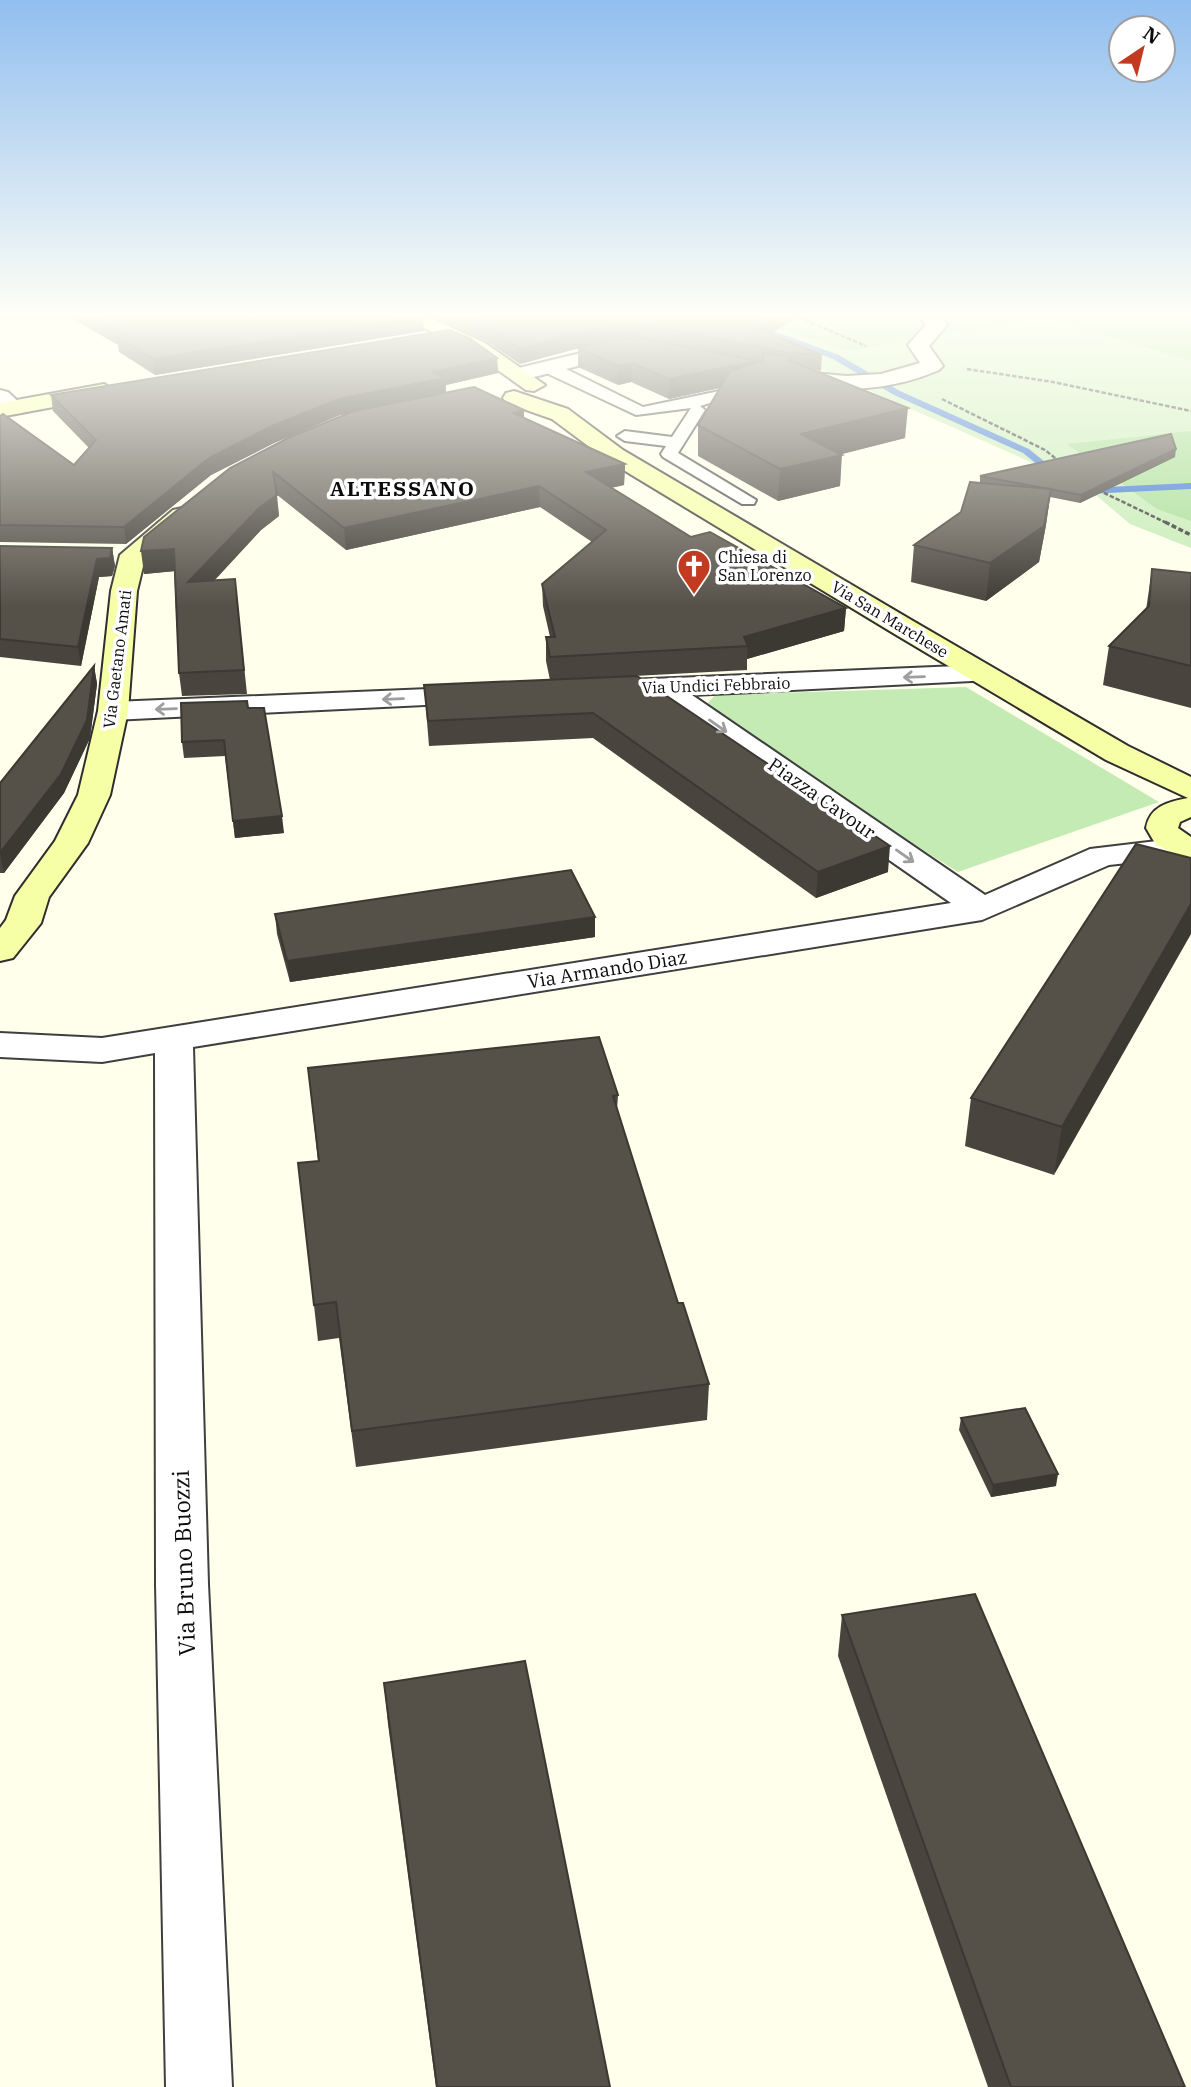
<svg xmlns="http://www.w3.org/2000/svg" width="1191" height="2087" font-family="'IBM Plex Serif',serif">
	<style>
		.green { fill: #c4ebb4 }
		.forest { fill: #a3dc92 }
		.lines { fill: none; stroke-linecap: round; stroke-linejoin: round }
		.stream { fill: #326fd3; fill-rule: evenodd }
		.lane-casing { stroke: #3f3f3f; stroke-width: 4 }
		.street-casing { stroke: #3f3f3f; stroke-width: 4 }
		.secondary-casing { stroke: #2e2e2e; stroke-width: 4 }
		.path-far1 { stroke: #2e2e2e; stroke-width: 2.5; stroke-dasharray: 4.5 2; stroke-linecap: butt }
		.path { stroke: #2e2e2e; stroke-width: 3.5; stroke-dasharray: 5 2.5; stroke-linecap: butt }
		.lane { fill: #fff; fill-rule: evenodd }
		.street { fill: #fff; fill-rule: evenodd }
		.secondary { fill: #f6ffa6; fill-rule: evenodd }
		.wall { fill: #49453e }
		.shaded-wall { fill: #3c3832 }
		.building { fill: #555048; stroke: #3c3832; stroke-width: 2 }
		.oneway { stroke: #9e9e9e }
		.labels { text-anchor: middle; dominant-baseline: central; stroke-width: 7; stroke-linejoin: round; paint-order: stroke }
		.far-poi-label { font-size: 16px; fill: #0c0c0c; stroke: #fff; text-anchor: start }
		.far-street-label { font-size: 16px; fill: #0c0c0c; stroke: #fff }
		.street-label { font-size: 19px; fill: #0c0c0c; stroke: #fff }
		.far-district-label { font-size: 21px; font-weight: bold; letter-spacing: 2px; fill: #0c0c0c; stroke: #fff }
		.near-street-label { font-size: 23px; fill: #0c0c0c; stroke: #fff }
	</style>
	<rect width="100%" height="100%" fill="#ffffeb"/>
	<g class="green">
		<polygon points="699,315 1191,315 1191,548 1130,524 1085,486"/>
		<polygon points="966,687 1159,802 958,872 701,711 715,695"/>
	</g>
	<g class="forest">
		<polygon points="737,315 1191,315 1191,361 1046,317 849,351"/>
		<polygon points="1191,431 1191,521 1157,509 1067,444"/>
	</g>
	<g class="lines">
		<g class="stream">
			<polygon points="718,315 730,315 839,355 900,391 1029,449 1061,475 1053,477 1023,453 894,395 833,359"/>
			<polygon points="1191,483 1191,489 1086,494 1081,491 1086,488"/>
		</g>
		<defs>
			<polygon id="lane" points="545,363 564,368 643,407 753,384 753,390 700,406 705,410 678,453 756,500 754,504 742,504 663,457 661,454 666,446 625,441 617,436 625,431 672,437 691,408 636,415 540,370 540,364"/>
			<g id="street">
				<path d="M919,315H940L947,325L929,346L943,366L939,370C891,391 837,394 785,382L782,377L793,371L846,376L881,374L920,363L908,345L926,325Z"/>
				<polygon points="627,342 637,348 634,352 518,381 507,375 510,370"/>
				<polygon points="0,390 8,392 23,406 20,411 12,413 0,408"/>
				<polygon points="982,665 992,668 997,674 992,680 692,695 985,895 1090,849 1182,838 1191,840 1191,856 1109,865 982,920 193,1047 208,1584 232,2087 166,2087 156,1584 155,1053 102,1062 0,1057 0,1033 102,1038 951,903 655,697 603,699 593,696 588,690 593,684 603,681"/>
				<polygon points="477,687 487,690 492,696 487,702 113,720 102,717 98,711 102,705 113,702"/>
			</g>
			<g id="secondary">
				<polygon points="397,315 424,315 485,343 545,385 534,391 526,390 471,351"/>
				<polygon points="104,384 115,391 112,396 0,417 0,403"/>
				<path d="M514,391L568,409L623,450L913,621L1128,746L1191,777V817L1180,822L1178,828L1191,837V861L1156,845L1146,828C1150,806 1168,802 1188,798L1106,760L893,633L607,460L552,419L506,403L503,398L506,393Z"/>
				<polygon points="182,508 191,510 194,515 191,520 145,558 137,591 128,711 110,795 88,843 49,897 41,923 13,958 0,961 0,928 6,920 15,896 55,841 78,795 98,711 111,591 120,555 173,510"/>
			</g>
		</defs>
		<use href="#lane" class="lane-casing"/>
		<use href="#street" class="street-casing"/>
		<use href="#secondary" class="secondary-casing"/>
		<g class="path-far1">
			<polyline points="793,315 866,346"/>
			<polyline points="967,369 1053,382 1191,411"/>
			<polyline points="942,399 1045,450 1060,462"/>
			<polyline points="1098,490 1169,524"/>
		</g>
		<polyline class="path" points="1165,522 1191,535"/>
		<use href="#lane" class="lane"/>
		<use href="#street" class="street"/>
		<use href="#secondary" class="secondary"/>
	</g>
	<g class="wall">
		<polygon points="66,315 800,315 771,334 822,355 821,371 814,370 905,438 841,454 840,486 778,501 698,456 698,425 720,388 669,399 631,382 618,385 578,367 578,348 520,364 486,341 431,317 423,321 424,331 155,375 119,352 118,345"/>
		<polygon points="497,358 498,373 446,385 446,392 524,410 524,418 625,464 624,485 611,488 691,537 846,608 844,631 747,659 747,670 597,678 888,872 816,898 593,738 429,746 424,685 550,680 546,661 546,637 550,637 543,606 542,584 592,542 540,507 346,550 276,494 279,516 261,530 214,581 235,579 247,694 182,696 179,673 174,571 144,574 349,413 340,415 274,443 211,475 126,544 0,542 0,416 74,465 89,448 53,411 51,395"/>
		<polygon points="1175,457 1080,503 1050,497 1046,525 1039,562 986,601 911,582 914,545 961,512 980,483 980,476"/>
		<polygon points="0,546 112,548 115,566 112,576 99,577 81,666 0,657"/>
		<polygon points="1152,569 1191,573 1191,708 1103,685 1109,646 1146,610"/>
		<polygon points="94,666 97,684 90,738 64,793 4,873 0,873 0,783"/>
		<polygon points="248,708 284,833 235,838 225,756 184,758 182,742"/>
		<polygon points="1136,844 1054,1175 965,1146 971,1098"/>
		<polygon points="275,914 595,937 290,982 277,934"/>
		<polygon points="308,1068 618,1095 617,1110 678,1303 709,1384 707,1420 356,1467 339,1338 318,1341 298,1163 318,1161"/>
		<polygon points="961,1418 1056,1486 991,1497 959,1430"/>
		<polygon points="842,1615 1185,2087 988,2087 838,1656"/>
		<polygon points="384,1683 610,2087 436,2087 388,1724"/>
	</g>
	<g class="shaded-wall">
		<polygon points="417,315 431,315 431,317 423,321 424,331 155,375 153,359"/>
		<polygon points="777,315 800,315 756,343 757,328"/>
		<polygon points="641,324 641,339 591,345 520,364 520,349 591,329"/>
		<polygon points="497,358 498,373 446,385 446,393 340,415 274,443 211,475 126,544 124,527 209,458 272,426 339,399 433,372"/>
		<polygon points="757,361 756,380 669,399 669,379"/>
		<polygon points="632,363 631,382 618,385 618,366"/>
		<polygon points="908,408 905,438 815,461 842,455 840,486 778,501 780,469 801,434"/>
		<polygon points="524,410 524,430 513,413"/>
		<polygon points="1176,449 1175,457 1080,503 1081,495"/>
		<polygon points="625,464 624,485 586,493 586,472"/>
		<polygon points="539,486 540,507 346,550 344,528"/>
		<polygon points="1051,489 1046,525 1039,562 986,601 990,563"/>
		<polygon points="277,495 279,516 261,530 191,605 188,582 259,508"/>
		<polygon points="112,548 115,566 112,576 99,577 81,666 78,647 97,559"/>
		<polygon points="174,549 176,571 144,574 141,551"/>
		<polygon points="846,608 844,631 747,659 748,646 744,637"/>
		<polygon points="94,666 97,684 90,738 64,793 4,873 0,853"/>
		<polygon points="282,816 284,833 235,838 233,821"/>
		<polygon points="890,846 888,872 816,898 818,872"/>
		<polygon points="1191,904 1191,934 1054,1175 1062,1127"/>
		<polygon points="595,917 595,937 290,982 287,961"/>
		<polygon points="1058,1474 1056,1486 991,1497 993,1485"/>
	</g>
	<g class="building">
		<polygon points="90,315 422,315 423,316 153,359 117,337 126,335"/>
		<polygon points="461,315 777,315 757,328 822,355 789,353 641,324 591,329 520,349 486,325"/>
		<polygon points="449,330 469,338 497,358 433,372 446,378 339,399 272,426 209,458 124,527 0,525 0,416 3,414 74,465 96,440 51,395"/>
		<polygon points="642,338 757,361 669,379 632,363 618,366 578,348 611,340"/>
		<polygon points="764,353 793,357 788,360 908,408 801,434 842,455 780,469 698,425 730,371 762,361"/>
		<polygon points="474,387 524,410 513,413 625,464 586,472 691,537 710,532 846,608 744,637 748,646 550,657 546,637 555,637 542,584 606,530 539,486 344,528 273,472 277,495 259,508 188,582 235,579 244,670 179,673 174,549 141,551 144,537 230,468 290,437 354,411"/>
		<polygon points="1171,434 1176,449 1081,495 980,476"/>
		<polygon points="970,482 1051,489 1044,526 990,563 914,545 961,512"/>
		<polygon points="0,546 112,548 110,558 97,559 78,647 0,639"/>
		<polygon points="1152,569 1191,573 1191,666 1109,646 1149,606"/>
		<polygon points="94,666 87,720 61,774 0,853 0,783"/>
		<polygon points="637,676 890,846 818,872 593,713 428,721 424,685"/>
		<polygon points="247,701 248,708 264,708 282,816 233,821 224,740 182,742 181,703"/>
		<polygon points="1136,844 1191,858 1191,904 1062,1127 971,1098"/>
		<polygon points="571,870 595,917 287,961 275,914"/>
		<polygon points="599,1037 618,1095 613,1096 678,1303 683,1303 709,1384 352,1431 336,1302 314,1305 298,1163 319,1161 308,1068"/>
		<polygon points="1025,1408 1058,1474 993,1485 961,1418"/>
		<polygon points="975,1594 1185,2087 1011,2087 842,1615"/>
		<polygon points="525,1661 610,2087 437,2087 384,1683"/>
	</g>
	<defs><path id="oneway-shaft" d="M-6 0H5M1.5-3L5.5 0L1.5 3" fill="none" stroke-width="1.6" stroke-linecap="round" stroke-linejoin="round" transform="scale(1.75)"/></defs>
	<g class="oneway">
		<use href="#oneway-shaft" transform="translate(914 677) rotate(178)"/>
		<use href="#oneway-shaft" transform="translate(393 699) rotate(178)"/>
		<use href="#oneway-shaft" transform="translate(166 709) rotate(178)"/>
		<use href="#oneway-shaft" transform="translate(718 726) rotate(35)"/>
		<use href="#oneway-shaft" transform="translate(905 856) rotate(35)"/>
	</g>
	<linearGradient id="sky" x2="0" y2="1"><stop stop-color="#91beef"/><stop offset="0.52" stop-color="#fffff6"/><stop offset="1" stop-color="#fffff6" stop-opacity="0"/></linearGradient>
	<rect width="1191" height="607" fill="url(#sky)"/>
	<defs>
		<symbol id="church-pin" viewBox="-11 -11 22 30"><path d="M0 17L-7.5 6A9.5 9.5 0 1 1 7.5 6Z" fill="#c23a1f" stroke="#fff"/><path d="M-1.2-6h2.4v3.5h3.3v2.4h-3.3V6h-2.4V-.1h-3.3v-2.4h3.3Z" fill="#fff"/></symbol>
	</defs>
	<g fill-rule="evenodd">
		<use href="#church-pin" x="675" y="547" width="38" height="52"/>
	</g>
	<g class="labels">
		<g class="far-poi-label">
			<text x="718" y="557">Chiesa di<tspan x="718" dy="18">San Lorenzo</tspan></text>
		</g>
		<g class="far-street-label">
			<text transform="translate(890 619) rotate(31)">Via San Marchese</text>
			<text transform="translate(117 659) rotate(-83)">Via Gaetano Amati</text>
			<text transform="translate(716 685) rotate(-2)">Via Undici Febbraio</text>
		</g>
		<g class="street-label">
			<text transform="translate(822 798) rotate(35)">Piazza Cavour</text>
			<text transform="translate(607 969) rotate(-9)">Via Armando Diaz</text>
		</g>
		<g class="far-district-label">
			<text x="403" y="488">ALTESSANO</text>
		</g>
		<g class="near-street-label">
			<text transform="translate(183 1563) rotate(-92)">Via Bruno Buozzi</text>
		</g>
	</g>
	<g transform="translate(1142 49) rotate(35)"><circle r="33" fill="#ffffff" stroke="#9e9e9e" stroke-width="2"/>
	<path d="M0-5L12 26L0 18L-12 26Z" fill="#c23a1f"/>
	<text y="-10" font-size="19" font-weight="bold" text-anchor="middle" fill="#0c0c0c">N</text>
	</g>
</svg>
